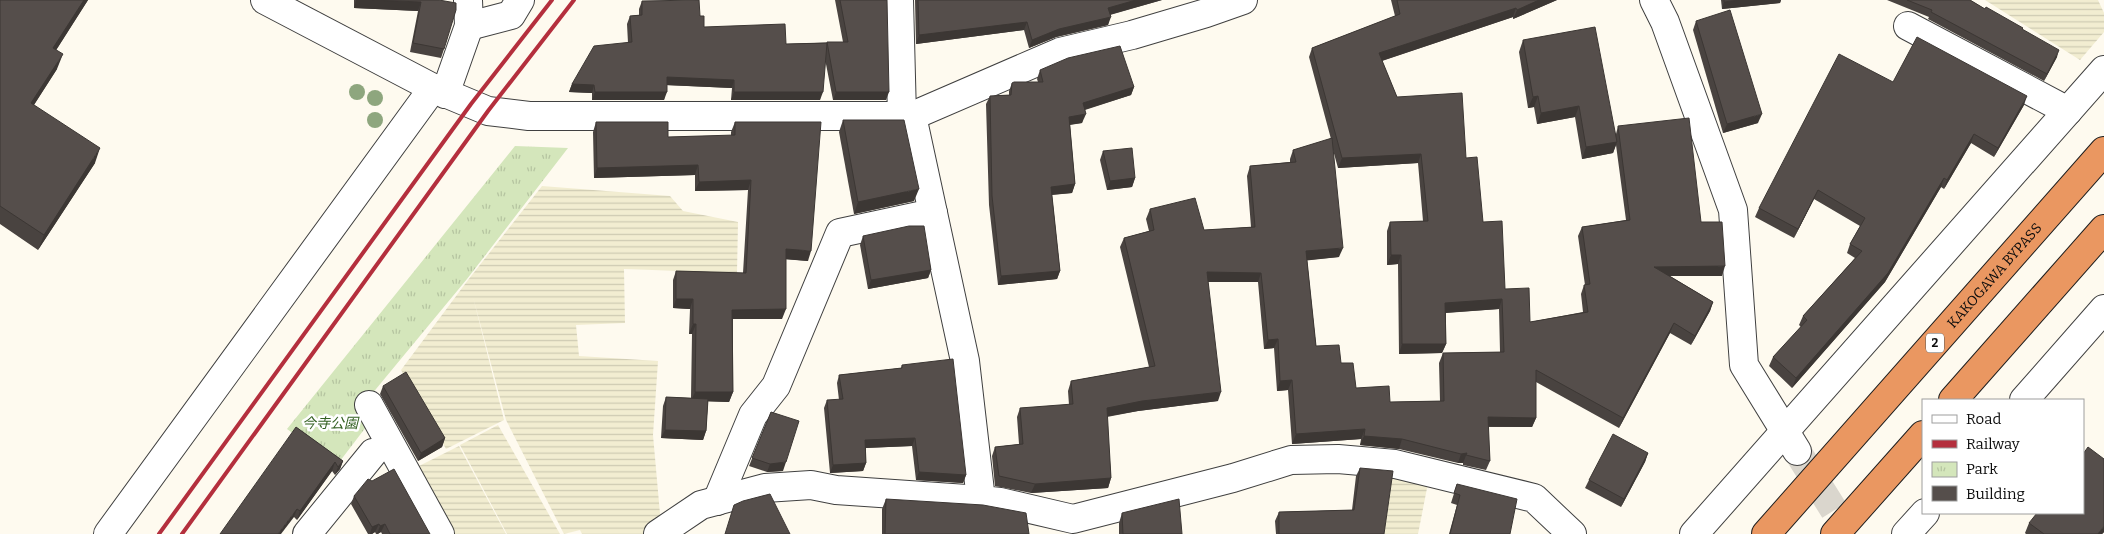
<svg xmlns="http://www.w3.org/2000/svg" width="2104" height="534" font-family="Bitter,'Noto Sans JP',serif">
	<style>
		.farmland { fill: url(#farmland-rules) }
		.park { fill: url(#park-tufts) }
		.lines { fill: none; stroke-linecap: round; stroke-linejoin: round }
		.minor-tunnel { stroke: #dad6cd; stroke-width: 28; stroke-dasharray: 28 14; stroke-linecap: butt }
		.minor-casing { stroke: #404040; stroke-width: 30 }
		.highway-casing { stroke: #1e1e1e; stroke-width: 30 }
		.minor { stroke: #fff; stroke-width: 28 }
		.highway { stroke: #ea9761; stroke-width: 28 }
		.rail { stroke: #b42f3d; stroke-width: 4 }
		.tree { fill: #8ea67e }
		.wall { fill: #494340; fill-rule: evenodd }
		.shaded-wall { fill: #3c3734 }
		.building { fill: #554e4b; stroke: #3c3734 }
		.labels { text-anchor: middle; dominant-baseline: central; stroke-width: 5; stroke-linejoin: round; paint-order: stroke }
		.shield { fill: #fff; stroke: #565656; stroke-width: 1 }
		.shield-label { font-size: 12px; font-weight: bold; fill: #0d0d0d }
		.street-label { font-size: 14px; fill: #0d0d0d; stroke: #fff }
		.park-label { font-size: 14px; font-style: italic; fill: #336122; stroke: #fff }
	</style>
	<defs>
		<pattern id="farmland-rules" width="6" height="5" patternUnits="userSpaceOnUse" patternTransform="scale(1.25)"><rect width="6" height="5" fill="#f2edd1"/><path d="M0 2.5h6" fill="none" stroke="#cecab2"/></pattern>
		<pattern id="park-tufts" width="24" height="20" patternUnits="userSpaceOnUse" patternTransform="scale(1.25)"><rect width="24" height="20" fill="#d4e6bb"/><path d="M3 7l-1-3M5 7V3M7 7l1-3M15 17l-1-3M17 17v-4M19 17l1-3" fill="none" stroke="#b5c4a0"/></pattern>
	</defs>
	<rect width="100%" height="100%" fill="#fefaef"/>
	<g class="farmland">
		<polygon points="1985,0 2098,0 2104,13 2104,32 2080,60"/>
		<polygon points="542,186 670,196 683,211 738,222 737,273 624,269 625,323 576,325 579,356 658,361 653,435 661,525 648,534 582,534 580,530 564,534 506,420 473,297 504,420 446,449 401,370 468,280"/>
		<polygon points="498,425 560,534 507,534 460,445"/>
		<polygon points="459,446 506,534 452,534 415,468"/>
		<polygon points="1391,475 1429,478 1418,534 1383,534"/>
	</g>
	<polygon class="park" points="515,146 568,148 467,279 357,412 366,427 337,465 287,429"/>
	<g class="lines">
		<polyline class="minor-tunnel" points="1797,451 1849,534"/>
		<defs>
			<g id="minor">
				<polyline points="265,0 433,88 488,111 529,116 912,116 1060,52 1132,35 1206,13 1243,0"/>
				<polyline points="899,0 902,116"/>
				<polyline points="1654,0 1665,22 1733,210 1744,365 1797,451"/>
				<polyline points="469,26 511,15 520,0"/>
				<polyline points="1908,26 2068,111"/>
				<polyline points="445,94 469,26 468,0"/>
				<polyline points="912,116 965,361 981,500 1000,502 1073,519 1233,478 1291,460 1338,459 1395,464 1534,498 1572,534"/>
				<polyline points="2024,400 2104,309"/>
				<polyline points="369,405 440,534"/>
				<polyline points="717,501 753,415 776,386 840,233 933,213"/>
				<polyline points="108,534 433,88"/>
				<polyline points="307,534 373,453"/>
				<polyline points="658,534 701,505 765,488 811,485 836,490 981,500"/>
				<polyline points="1694,534 2104,70"/>
				<polyline points="1906,534 1925,513"/>
			</g>
			<g id="highway">
				<polyline points="1953,400 2104,229"/>
				<path id="s1" d="M1766,534L2104,151"/>
				<polyline points="1835,534 1923,435"/>
			</g>
		</defs>
		<use href="#minor" class="minor-casing"/>
		<use href="#highway" class="highway-casing"/>
		<use href="#minor" class="minor"/>
		<use href="#highway" class="highway"/>
		<g class="rail">
			<polyline points="159,534 471,104 552,0"/>
			<polyline points="182,534 488,111 574,0"/>
		</g>
	</g>
	<g class="tree">
		<circle cx="357" cy="92" r="8"/>
		<circle cx="375" cy="98" r="8"/>
		<circle cx="375" cy="120" r="8"/>
	</g>
	<g class="wall">
		<polygon points="0,0 88,0 56,50 57,69 34,105 95,163 38,250 0,224"/>
		<polygon points="354,0 439,0 444,49 441,58 410,52 418,11 354,8"/>
		<polygon points="835,0 887,0 886,100 833,100 825,59 820,100 731,100 732,88 667,85 664,100 592,100 592,93 569,92 572,84 628,43 627,24 630,16 639,15 639,9 642,1 700,16 704,27 786,44 843,42"/>
		<polygon points="915,0 1162,0 1110,15 1108,25 1056,37 1029,48 1024,30 916,44"/>
		<path d="M1391,0H1557L1513,19V17L1382,61L1397,97L1466,158L1483,222L1505,289L1530,322L1583,312L1581,294L1584,285H1585L1578,236L1582,227L1626,220L1616,145L1613,153L1582,159L1575,117L1537,124L1534,107L1528,108L1519,52L1523,40L1616,134L1618,126L1701,222L1722,276H1670L1713,302L1710,311L1691,345L1670,333L1619,428L1536,382V418L1532,427H1488L1490,461L1486,470L1463,465V463H1458L1399,449L1360,445L1361,439L1292,444L1288,390L1277,391L1274,348L1264,349L1258,282H1208L1218,401L1138,411L1107,417L1111,478L1108,488L1031,493L995,486L992,456L995,447L1019,444L1017,417L1020,408L1069,405L1068,391L1071,381L1149,367L1120,247L1124,238L1149,231L1146,219L1150,209L1204,230L1251,227L1247,176L1250,166L1290,162V159L1293,150L1331,139L1309,57L1312,48L1395,16ZM1333,150L1338,168L1418,163L1423,221L1390,222L1387,231V265L1398,264L1399,354L1442,353L1446,344V313L1499,309L1500,352L1443,353L1439,363L1440,401L1390,402L1356,388L1341,363L1316,346L1307,260L1339,257Z"/>
		<polygon points="1721,0 1781,0 1780,3 1722,9"/>
		<polygon points="1887,0 1970,0 1985,9 2023,30 2057,57 2044,81 1928,19 1929,17"/>
		<polygon points="1696,21 1758,123 1723,133 1693,30"/>
		<polygon points="1040,70 1134,87 1131,95 1085,110 1082,123 1070,125 1075,184 1072,193 1052,195 1060,271 1057,279 998,285 989,205 986,104 990,96 1009,95 1009,91 1012,83 1038,82 1037,79"/>
		<polygon points="2024,105 1994,157 1971,143 1944,189 1941,187 1885,282 1792,388 1769,366 1773,357 1801,327 1799,325 1803,316 1855,258 1847,253 1850,244 1860,226 1814,199 1794,238 1755,217 1759,208"/>
		<polygon points="843,120 914,201 854,214 839,132"/>
		<polygon points="596,122 668,137 731,136 731,132 735,122 808,261 786,259 782,319 733,319 733,392 729,402 708,401 706,431 703,440 661,438 663,406 666,397 691,398 692,334 689,334 690,309 673,308 673,280 676,271 743,273 748,190 695,191 695,175 594,178 593,132"/>
		<polygon points="1103,151 1135,178 1132,187 1107,190 1100,160"/>
		<polygon points="863,236 931,270 928,278 868,289 860,245"/>
		<polygon points="902,365 966,475 963,483 916,480 912,446 866,448 866,463 863,471 830,473 824,408 827,400 839,400 837,383 839,375 901,368"/>
		<polygon points="383,386 445,438 442,447 418,461 380,394"/>
		<polygon points="771,412 783,471 767,472 749,466"/>
		<polygon points="296,427 343,461 340,469 335,475 332,471 297,520 294,517"/>
		<polygon points="1648,453 1645,462 1621,507 1585,488 1589,480"/>
		<polygon points="1360,468 1384,534 1276,534 1275,521 1279,512 1352,510 1356,476"/>
		<polygon points="1457,484 1510,534 1449,534 1457,505 1451,503"/>
		<polygon points="354,496 430,534 382,534 381,532 378,534 376,534 375,532 372,534 368,534 351,504"/>
		<polygon points="886,499 1029,534 882,534 882,509"/>
		<polygon points="1122,513 1182,534 1119,534 1119,523"/>
		<polygon points="2029,523 2104,532 2102,534 2026,534 2025,533"/>
	</g>
	<g class="shaded-wall">
		<polygon points="84,0 88,0 48,63 53,48"/>
		<polygon points="356,0 372,0 421,2 418,11 354,8"/>
		<polygon points="1136,0 1162,0 1105,16 1108,8"/>
		<polygon points="1539,0 1557,0 1513,19 1517,10"/>
		<polygon points="1739,0 1781,0 1780,3 1722,9 1724,2"/>
		<polygon points="1516,8 1513,17 1375,63 1379,53"/>
		<polygon points="1111,17 1108,25 1056,37 1029,48 1032,40 1059,29"/>
		<polygon points="1027,22 1024,30 916,44 919,35"/>
		<polygon points="2059,50 2057,57 2044,81 2047,74"/>
		<polygon points="63,54 57,69 26,117 31,103"/>
		<polygon points="667,77 734,80 732,88 664,85"/>
		<polygon points="572,84 594,85 592,93 569,92"/>
		<polygon points="1134,87 1131,95 1080,111 1083,103"/>
		<polygon points="595,92 667,92 664,100 592,100"/>
		<polygon points="734,92 823,92 820,100 731,100"/>
		<polygon points="836,92 889,92 886,100 833,100"/>
		<polygon points="1538,96 1534,107 1528,108 1533,97"/>
		<polygon points="2027,96 2024,105 1994,157 1998,148"/>
		<polygon points="1579,106 1575,117 1537,124 1541,113"/>
		<polygon points="1086,114 1082,123 1066,125 1069,117"/>
		<polygon points="1762,114 1758,123 1723,133 1727,124"/>
		<polygon points="1974,134 1971,143 1944,189 1947,180"/>
		<polygon points="1617,142 1613,153 1582,159 1586,147"/>
		<polygon points="100,148 95,163 38,250 44,235"/>
		<polygon points="1421,154 1418,163 1338,168 1342,158"/>
		<polygon points="698,165 695,175 594,178 597,168"/>
		<polygon points="1135,178 1132,187 1107,190 1110,181"/>
		<polygon points="1944,178 1941,187 1885,282 1792,388 1796,378"/>
		<polygon points="751,180 748,190 695,191 699,182"/>
		<polygon points="1075,184 1072,193 1048,195 1051,187"/>
		<polygon points="919,189 914,201 854,214 858,202"/>
		<polygon points="1818,190 1814,199 1794,238 1798,229"/>
		<polygon points="1343,248 1339,257 1302,261 1306,251"/>
		<polygon points="786,249 811,251 808,261 782,259"/>
		<polygon points="1391,255 1401,255 1398,264 1387,265"/>
		<polygon points="1725,266 1722,276 1651,276 1654,267"/>
		<polygon points="931,270 928,278 868,289 871,280"/>
		<polygon points="1060,271 1057,279 998,285 1001,276"/>
		<polygon points="1207,272 1261,273 1258,282 1204,282"/>
		<polygon points="676,299 693,299 690,309 673,308"/>
		<polygon points="1502,299 1499,309 1442,313 1445,303"/>
		<polygon points="1713,302 1710,311 1691,345 1695,336"/>
		<polygon points="786,309 782,319 729,319 732,310"/>
		<polygon points="1674,323 1670,333 1619,428 1623,418"/>
		<polygon points="693,324 696,324 692,334 689,334"/>
		<polygon points="1278,339 1274,348 1264,349 1268,340"/>
		<polygon points="1402,344 1446,344 1442,353 1399,354"/>
		<polygon points="1292,380 1288,390 1277,391 1280,381"/>
		<polygon points="695,392 733,392 729,402 691,401"/>
		<polygon points="1221,392 1218,401 1138,411 1103,417 1107,408 1142,401"/>
		<polygon points="1488,417 1536,418 1532,427 1484,426"/>
		<polygon points="1365,429 1361,439 1292,444 1296,434"/>
		<polygon points="665,430 706,431 703,440 661,438"/>
		<polygon points="1364,436 1402,439 1399,449 1360,445"/>
		<polygon points="445,438 442,447 418,461 421,453"/>
		<polygon points="915,438 912,446 863,448 865,440"/>
		<polygon points="1467,453 1463,463 1458,463 1461,454"/>
		<polygon points="1648,453 1645,462 1621,507 1624,499"/>
		<polygon points="343,461 340,469 335,475 338,467"/>
		<polygon points="335,462 332,471 297,520 300,511"/>
		<polygon points="786,462 783,471 767,472 770,464"/>
		<polygon points="866,463 863,471 830,473 833,465"/>
		<polygon points="919,472 966,475 963,483 916,480"/>
		<polygon points="1111,478 1108,488 1031,493 1035,484"/>
		<polygon points="297,509 294,517 281,534 278,534"/>
		<polygon points="379,524 375,532 372,534 370,534 372,527"/>
		<polygon points="385,524 381,532 377,534 380,526"/>
		<polygon points="2104,526 2104,532 2102,534 2098,534"/>
	</g>
	<g class="building">
		<polygon points="0,0 84,0 53,48 63,54 31,103 100,148 44,235 0,206"/>
		<polygon points="372,0 439,0 456,3 456,10 444,49 413,43 421,2"/>
		<polygon points="699,0 700,16 704,16 704,27 785,24 786,44 827,43 823,92 734,92 734,80 667,77 667,92 595,92 594,85 572,84 594,46 632,42 630,16 642,15 642,1"/>
		<polygon points="840,0 887,0 889,92 836,92 827,42 848,42"/>
		<polygon points="918,0 1136,0 1108,8 1111,17 1059,29 1032,40 1027,22 919,35"/>
		<polygon points="1397,0 1539,0 1517,10 1516,8 1379,53 1397,97 1462,93 1466,158 1477,157 1483,222 1502,221 1505,289 1529,288 1530,322 1588,312 1584,285 1590,284 1582,227 1630,220 1618,126 1689,118 1701,222 1722,222 1725,266 1654,267 1713,302 1695,336 1674,323 1623,418 1536,370 1536,418 1488,417 1490,461 1466,455 1467,453 1461,454 1402,439 1364,436 1365,429 1296,434 1292,380 1280,381 1278,339 1268,340 1261,273 1207,272 1221,392 1142,401 1107,408 1111,478 1035,484 999,476 995,447 1023,444 1020,408 1073,404 1071,381 1155,366 1124,238 1154,230 1150,209 1195,198 1204,230 1255,227 1250,166 1296,162 1293,150 1332,138 1343,248 1306,251 1316,346 1339,345 1341,363 1353,363 1356,388 1389,386 1390,402 1444,401 1443,353 1504,352 1502,299 1445,303 1446,344 1402,344 1401,255 1391,255 1390,222 1428,221 1421,154 1342,158 1312,48 1400,14"/>
		<polygon points="1724,0 1739,0 1724,2"/>
		<polygon points="1907,0 1970,0 1985,9 1986,7 2023,28 2022,29 2059,50 2047,74 1931,12 1932,10"/>
		<polygon points="1730,10 1762,114 1727,124 1696,21"/>
		<polygon points="1595,27 1617,142 1586,147 1579,106 1541,113 1538,96 1533,97 1523,40"/>
		<polygon points="1917,37 2027,96 1998,148 1974,134 1947,180 1944,178 1888,273 1796,378 1773,357 1807,320 1803,316 1862,251 1850,244 1865,218 1818,190 1798,229 1759,208 1839,54 1893,82"/>
		<polygon points="1120,46 1134,87 1083,103 1086,114 1069,117 1075,184 1051,187 1060,271 1001,276 992,196 990,96 1011,95 1012,83 1014,82 1043,82 1040,70 1068,58"/>
		<polygon points="843,120 904,120 919,189 858,202"/>
		<polygon points="596,122 668,122 668,137 735,135 735,122 821,122 811,251 786,249 786,309 732,310 733,392 695,392 696,324 693,324 693,299 676,299 676,271 746,273 751,180 699,182 698,165 597,168"/>
		<polygon points="1132,148 1135,178 1110,181 1103,151"/>
		<polygon points="909,226 924,226 931,270 871,280 863,236"/>
		<polygon points="953,359 966,475 919,472 915,438 865,440 866,463 833,465 827,400 843,399 839,375 902,368 902,365"/>
		<polygon points="406,372 445,438 421,453 383,386"/>
		<polygon points="666,397 708,399 706,431 665,430"/>
		<polygon points="771,412 799,421 786,462 770,464 752,458"/>
		<polygon points="296,427 343,461 338,467 335,462 300,511 297,509 278,534 220,534"/>
		<polygon points="1613,434 1648,453 1624,499 1589,480"/>
		<polygon points="2088,447 2104,459 2104,526 2098,534 2044,534 2029,523 2037,513 2083,513 2083,454"/>
		<polygon points="1360,468 1393,471 1384,534 1279,534 1279,512 1354,510"/>
		<polygon points="394,469 430,534 390,534 385,524 380,526 379,524 372,527 354,496 368,479 372,481"/>
		<polygon points="1457,484 1517,499 1510,534 1450,534 1460,495 1454,493"/>
		<polygon points="770,494 790,534 725,534 734,505 743,501"/>
		<polygon points="886,499 983,505 1026,513 1029,534 885,534"/>
		<polygon points="1179,499 1182,534 1123,534 1122,513"/>
	</g>
	<g class="labels">
		<rect class="shield" x="1926" y="333.5" width="18" height="19" rx="4"/>
		<g class="shield-label">
			<text x="1935" y="343">2</text>
		</g>
		<g class="street-label">
			<text stroke="none"><textPath href="#s1" startOffset="345">KAKOGAWA BYPASS</textPath></text>
		</g>
		<g class="park-label">
			<text x="330" y="423">今寺公園</text>
		</g>
	</g>
	<rect x="1922" y="399" width="162" height="115" fill="#ffffff" stroke="#9e9e9e"/>
	<rect x="1932" y="415" width="25" height="8" fill="#ffffff" stroke="#9e9e9e"/>
	<text x="1966" y="424" font-size="15" fill="#0d0d0d">Road</text>
	<rect x="1932" y="440" width="25" height="8" fill="#b42f3d" stroke="#9e9e9e"/>
	<text x="1966" y="449" font-size="15" fill="#0d0d0d">Railway</text>
	<rect x="1932" y="462" width="25" height="15" fill="url(#park-tufts)" stroke="#9e9e9e"/>
	<text x="1966" y="474" font-size="15" fill="#0d0d0d">Park</text>
	<rect x="1932" y="486" width="25" height="15" fill="#554e4b" stroke="#9e9e9e"/>
	<text x="1966" y="499" font-size="15" fill="#0d0d0d">Building</text>
</svg>
